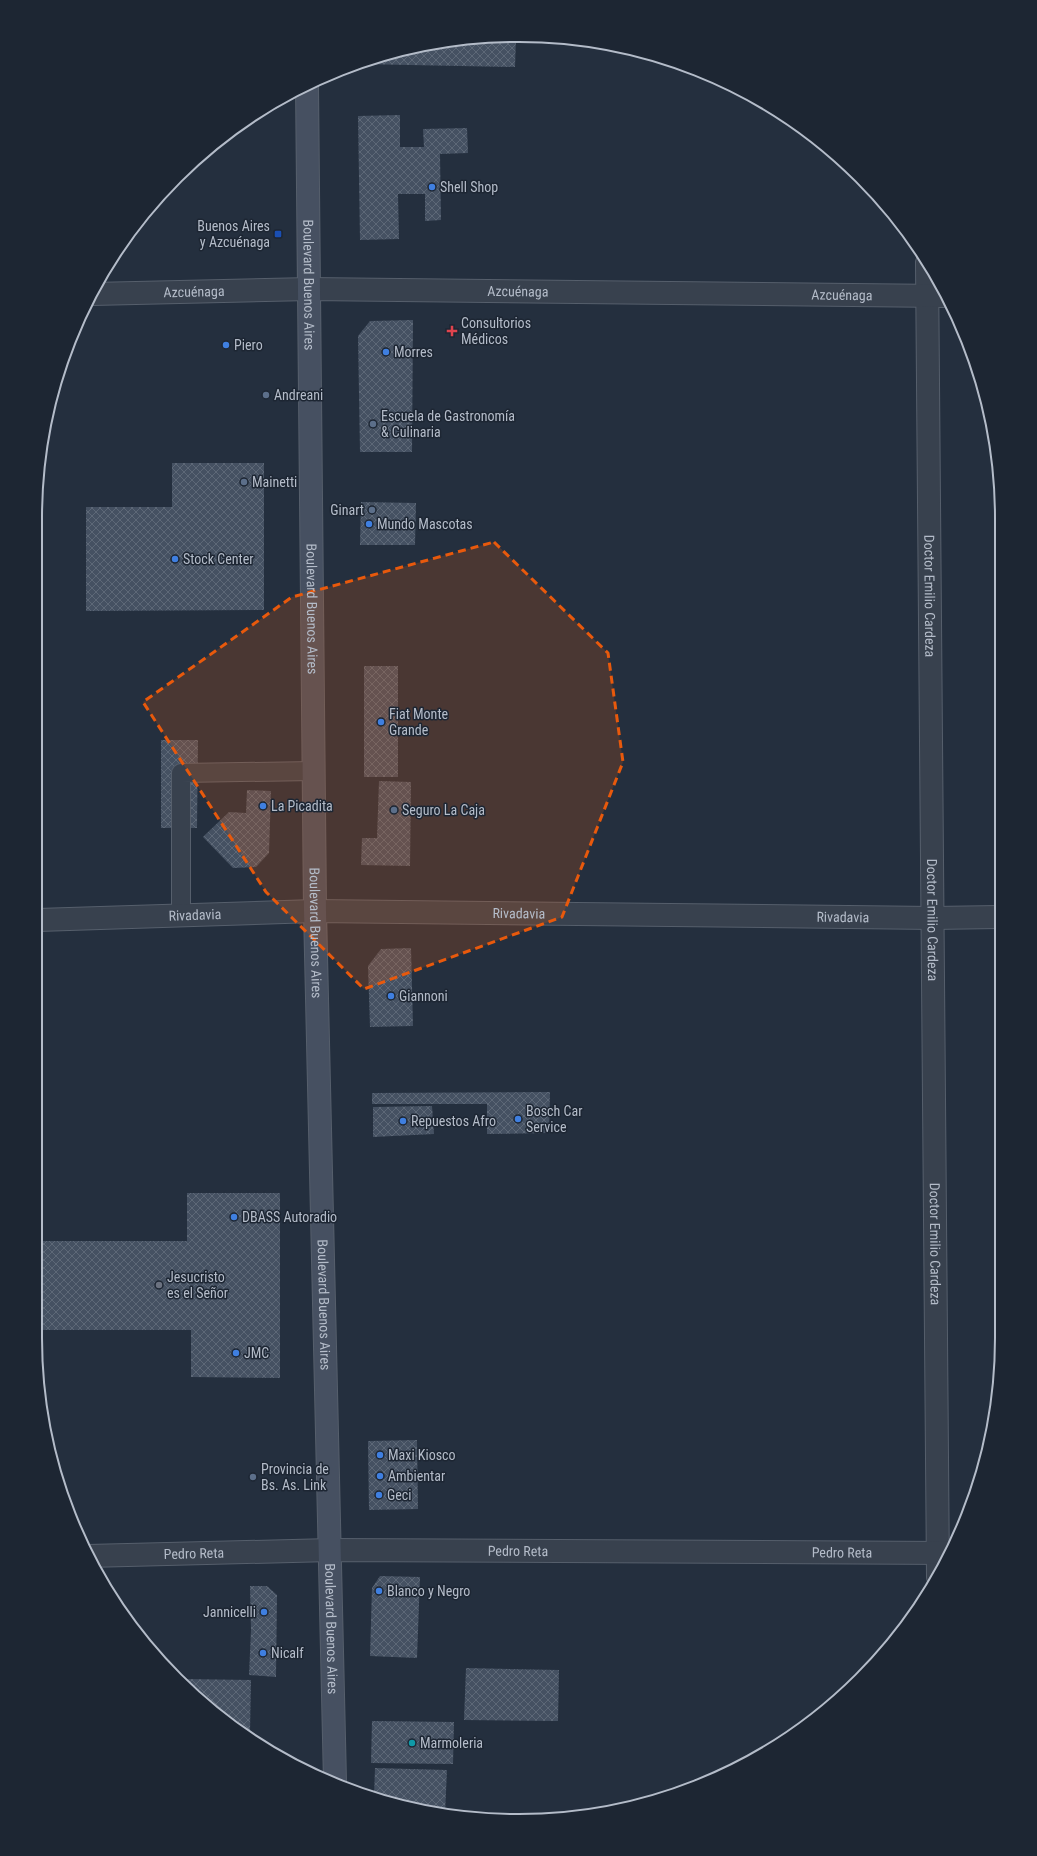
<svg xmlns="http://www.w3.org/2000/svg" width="1037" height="1856" font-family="'Roboto Condensed',sans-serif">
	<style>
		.building { fill: url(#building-cross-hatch) }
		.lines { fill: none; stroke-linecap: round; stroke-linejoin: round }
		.lane-casing { stroke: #565f6c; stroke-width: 20 }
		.street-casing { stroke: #565f6c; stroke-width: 24 }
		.secondary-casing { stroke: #565f6c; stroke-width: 24 }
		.lane { stroke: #38414e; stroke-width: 18 }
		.street { stroke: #38414e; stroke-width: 22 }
		.secondary { stroke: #465061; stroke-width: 22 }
		.marked { fill: #e8590c; fill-opacity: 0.2; stroke: #e8590c; stroke-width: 3; stroke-dasharray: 8 5; stroke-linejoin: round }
		.shop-dot { fill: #3f7fe0; stroke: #1d2633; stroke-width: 1.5 }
		.transit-dot { fill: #1a4fb4; stroke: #1d2633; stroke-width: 1.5 }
		.health-dot { fill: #e0444e; stroke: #1d2633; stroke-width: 1.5 }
		.service-dot { fill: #5c6f8a; stroke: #1d2633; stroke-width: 1.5 }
		.worship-dot { fill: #6b7280; stroke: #1d2633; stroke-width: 1.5 }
		.culture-dot { fill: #0f9aa8; stroke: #1d2633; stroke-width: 1.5 }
		.labels { text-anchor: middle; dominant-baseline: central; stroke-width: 3; stroke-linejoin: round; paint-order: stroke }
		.poi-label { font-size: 14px; fill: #b4bcc9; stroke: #1d2633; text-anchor: start }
		.street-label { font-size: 14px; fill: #b4bcc9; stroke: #1d2633 }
		.rim { fill: none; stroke: #b4bcc9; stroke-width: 2 }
	</style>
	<defs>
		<pattern id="building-cross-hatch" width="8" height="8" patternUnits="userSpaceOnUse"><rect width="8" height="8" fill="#455162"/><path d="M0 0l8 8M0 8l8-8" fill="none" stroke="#5d6877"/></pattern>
	</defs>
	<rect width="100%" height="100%" fill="#242f3e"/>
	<g class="building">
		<polygon points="487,36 516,37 515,67 360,64 394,51"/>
		<polygon points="400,115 400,147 424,147 423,129 467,128 468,153 440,154 441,220 425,221 425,194 398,194 399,239 360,240 358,116"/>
		<polygon points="413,320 412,452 360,452 358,336 370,321"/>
		<polygon points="172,463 264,463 264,610 86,611 86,507 172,507"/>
		<polygon points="361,502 416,503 415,545 360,545"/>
		<rect x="364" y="666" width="34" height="111"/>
		<polygon points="161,740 198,740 197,828 161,828"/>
		<polygon points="379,781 411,782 410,866 361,865 362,838 377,838"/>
		<polygon points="247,790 271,791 269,853 256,867 233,868 203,837 229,812 246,813"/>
		<polygon points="411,948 413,1026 370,1027 368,966 381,949"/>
		<polygon points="550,1092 549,1133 487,1134 487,1104 372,1104 372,1093"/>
		<polygon points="432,1106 434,1134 373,1137 373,1107"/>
		<polygon points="187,1193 280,1193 280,1378 191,1377 191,1330 39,1330 39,1241 187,1241"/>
		<polygon points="417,1440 418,1509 369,1510 368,1441"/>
		<polygon points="380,1576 420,1577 417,1658 370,1656 372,1588"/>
		<polygon points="250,1586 267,1586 277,1595 276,1677 249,1675 251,1630"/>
		<polygon points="466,1668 559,1670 558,1721 464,1720"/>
		<polygon points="183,1679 251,1680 250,1732 241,1732 183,1685"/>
		<polygon points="372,1721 454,1722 453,1764 371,1763"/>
		<polygon points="250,1740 258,1740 257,1744"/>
		<polygon points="375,1768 447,1770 445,1814 393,1804 374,1797"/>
	</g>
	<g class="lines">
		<defs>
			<polyline id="lane" points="181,915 181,773 314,771"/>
			<g id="street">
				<path id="s1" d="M927,263L938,1577"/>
				<path id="s2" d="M92,294L310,289L943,296"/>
				<path id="s3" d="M38,920L315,911L933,918L999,917"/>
				<path id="s4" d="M88,1556L331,1550L949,1553"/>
			</g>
			<g id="secondary">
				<path id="s5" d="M307,84L315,911L335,1782"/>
			</g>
		</defs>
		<use href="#lane" class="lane-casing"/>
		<use href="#street" class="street-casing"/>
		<use href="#secondary" class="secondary-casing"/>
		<use href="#lane" class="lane"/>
		<use href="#street" class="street"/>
		<use href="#secondary" class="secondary"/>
	</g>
	<path class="marked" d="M494,542L608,653L623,762L562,917L364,989L266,892L143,702L292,597Z"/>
	<g class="shop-dot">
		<circle cx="432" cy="187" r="4"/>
		<circle cx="226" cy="345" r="4"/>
		<circle cx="386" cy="352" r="4"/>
		<circle cx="369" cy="524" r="4"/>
		<circle cx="175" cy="559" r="4"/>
		<circle cx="381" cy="722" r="4"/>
		<circle cx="263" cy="806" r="4"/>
		<circle cx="391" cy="996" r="4"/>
		<circle cx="518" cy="1119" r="4"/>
		<circle cx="403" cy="1121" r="4"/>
		<circle cx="234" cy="1217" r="4"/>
		<circle cx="236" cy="1353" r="4"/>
		<circle cx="380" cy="1455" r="4"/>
		<circle cx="380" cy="1476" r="4"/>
		<circle cx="379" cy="1495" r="4"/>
		<circle cx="379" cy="1591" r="4"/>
		<circle cx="264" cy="1612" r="4"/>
		<circle cx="263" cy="1653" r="4"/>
	</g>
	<rect class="transit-dot" x="274" y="230" width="8" height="8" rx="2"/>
	<path class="health-dot" d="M450 325h4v4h4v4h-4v4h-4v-4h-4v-4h4z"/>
	<g class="service-dot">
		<circle cx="266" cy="395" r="4"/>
		<circle cx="373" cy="424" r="4"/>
		<circle cx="244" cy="482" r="4"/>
		<circle cx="372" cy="510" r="4"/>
		<circle cx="394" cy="810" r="4"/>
		<circle cx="253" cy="1477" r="4"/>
	</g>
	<circle class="worship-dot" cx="159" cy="1285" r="4"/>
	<circle class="culture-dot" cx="412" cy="1743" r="4"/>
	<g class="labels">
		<g class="poi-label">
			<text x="440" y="187">Shell Shop</text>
			<text x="270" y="226" text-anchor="end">Buenos Aires<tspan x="270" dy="16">y Azcuénaga</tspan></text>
			<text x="461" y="323">Consultorios<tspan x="461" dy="16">Médicos</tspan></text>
			<text x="234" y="345">Piero</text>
			<text x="394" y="352">Morres</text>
			<text x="274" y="395">Andreani</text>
			<text x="381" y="416">Escuela de Gastronomía<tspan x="381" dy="16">&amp; Culinaria</tspan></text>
			<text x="252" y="482">Mainetti</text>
			<text x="364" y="510" text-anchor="end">Ginart</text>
			<text x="377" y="524">Mundo Mascotas</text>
			<text x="183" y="559">Stock Center</text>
			<text x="389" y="714">Fiat Monte<tspan x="389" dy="16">Grande</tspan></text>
			<text x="271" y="806">La Picadita</text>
			<text x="402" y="810">Seguro La Caja</text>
			<text x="399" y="996">Giannoni</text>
			<text x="526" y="1111">Bosch Car<tspan x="526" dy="16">Service</tspan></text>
			<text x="411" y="1121">Repuestos Afro</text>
			<text x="242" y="1217">DBASS Autoradio</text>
			<text x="167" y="1277">Jesucristo<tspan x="167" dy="16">es el Señor</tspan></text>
			<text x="244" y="1353">JMC</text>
			<text x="388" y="1455">Maxi Kiosco</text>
			<text x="261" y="1469">Provincia de<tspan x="261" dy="16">Bs. As. Link</tspan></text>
			<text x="388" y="1476">Ambientar</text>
			<text x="387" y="1495">Geci</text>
			<text x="387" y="1591">Blanco y Negro</text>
			<text x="256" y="1612" text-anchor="end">Jannicelli</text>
			<text x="271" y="1653">Nicalf</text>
			<text x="420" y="1743">Marmoleria</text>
		</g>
		<g class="street-label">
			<text stroke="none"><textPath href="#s5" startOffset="201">Boulevard Buenos Aires</textPath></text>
			<text stroke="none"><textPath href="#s2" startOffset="426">Azcuénaga</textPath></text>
			<text stroke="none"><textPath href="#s2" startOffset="102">Azcuénaga</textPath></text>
			<text stroke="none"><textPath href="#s2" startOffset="750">Azcuénaga</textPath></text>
			<text stroke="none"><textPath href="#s1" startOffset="333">Doctor Emilio Cardeza</textPath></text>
			<text stroke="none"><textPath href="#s5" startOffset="525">Boulevard Buenos Aires</textPath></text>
			<text stroke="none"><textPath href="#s3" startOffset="481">Rivadavia</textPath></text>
			<text stroke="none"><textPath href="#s3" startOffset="157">Rivadavia</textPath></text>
			<text stroke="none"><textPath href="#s3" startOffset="805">Rivadavia</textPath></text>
			<text stroke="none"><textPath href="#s1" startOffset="657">Doctor Emilio Cardeza</textPath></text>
			<text stroke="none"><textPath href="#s5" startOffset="849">Boulevard Buenos Aires</textPath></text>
			<text stroke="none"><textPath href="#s1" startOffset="981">Doctor Emilio Cardeza</textPath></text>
			<text stroke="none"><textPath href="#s5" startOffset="1221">Boulevard Buenos Aires</textPath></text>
			<text stroke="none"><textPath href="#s4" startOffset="430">Pedro Reta</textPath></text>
			<text stroke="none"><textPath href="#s4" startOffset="106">Pedro Reta</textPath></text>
			<text stroke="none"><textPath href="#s4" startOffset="754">Pedro Reta</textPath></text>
			<text stroke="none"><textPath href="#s5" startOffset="1545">Boulevard Buenos Aires</textPath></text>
		</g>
	</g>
	<path d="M0 0H1037V1856H0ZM518 42H519A476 476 0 0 1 995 518V1338A476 476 0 0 1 519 1814H518A476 476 0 0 1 42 1338V518A476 476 0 0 1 518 42Z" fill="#1d2633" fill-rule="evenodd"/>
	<path class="rim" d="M518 42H519A476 476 0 0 1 995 518V1338A476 476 0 0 1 519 1814H518A476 476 0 0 1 42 1338V518A476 476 0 0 1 518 42Z"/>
</svg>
